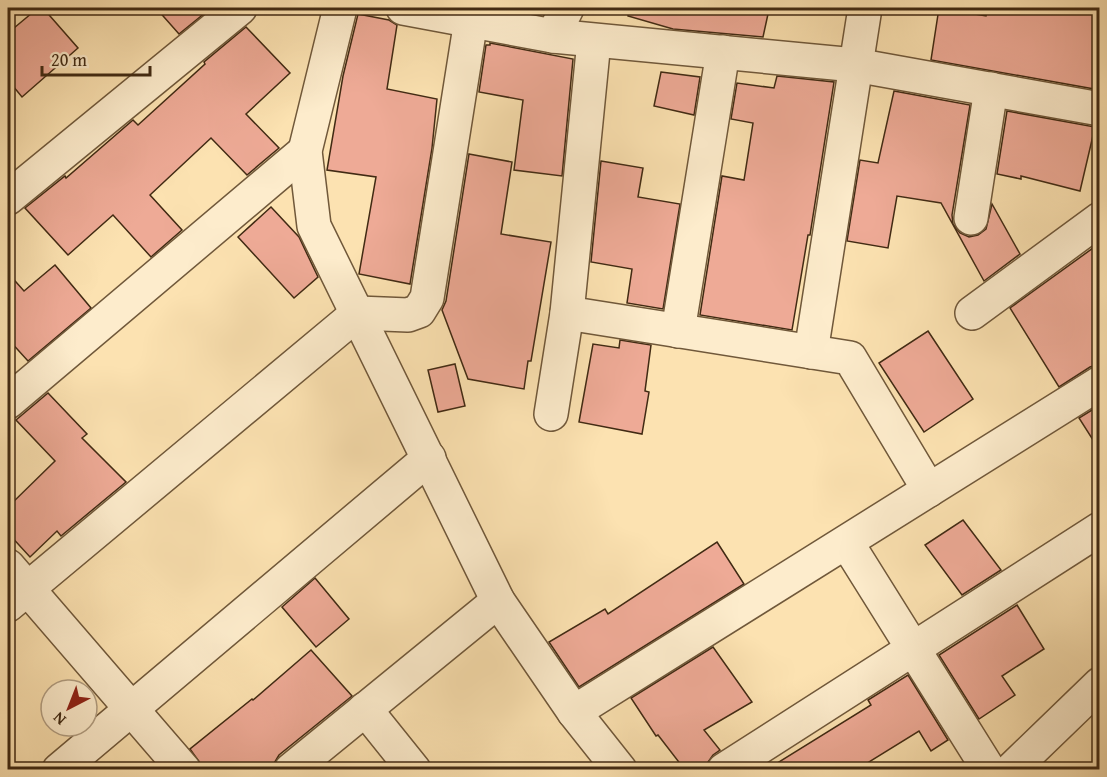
<svg xmlns="http://www.w3.org/2000/svg" width="1107" height="777" font-family="'Gentium Book Plus',serif">
	<style>
		.building { fill: #eeaa96; stroke: #412a13; stroke-width: 1.5 }
		.lines { fill: none; stroke-linecap: round; stroke-linejoin: round }
		.minor-casing { stroke: #70583a; stroke-width: 36 }
		.minor { stroke: #fdeccc; stroke-width: 33 }
	</style>
	<rect width="100%" height="100%" fill="#fce2b1"/>
	<filter id="stains"><feTurbulence type="fractalNoise" baseFrequency=".00333" numOctaves="4"/><feColorMatrix values="0 0 0 0 .2 0 0 0 0 .09 0 0 0 0 .02 0 0 0 .5 -.17"/></filter>
	<radialGradient id="worn" r=".72"><stop offset=".6" stop-color="#630" stop-opacity="0"/><stop offset="1" stop-color="#630" stop-opacity=".3"/></radialGradient>
	<g class="building">
		<polygon points="38,8 43,8 78,48 22,97 8,80 8,33"/>
		<polygon points="156,8 211,8 179,34"/>
		<polygon points="629,8 729,8 768,14 763,37 673,29 628,16"/>
		<polygon points="939,8 986,16 988,8 1100,8 1100,90 931,60"/>
		<polygon points="358,14 389,20 397,25 387,89 437,99 432,148 410,284 359,274 376,177 327,170 343,76"/>
		<polygon points="246,27 290,73 246,114 279,148 247,175 211,138 150,195 182,230 151,257 113,215 68,255 25,208 65,176 66,178 133,120 138,125 205,64 204,62"/>
		<polygon points="490,43 573,59 562,176 514,170 523,100 479,92 486,45 490,45"/>
		<polygon points="661,72 700,77 694,115 654,106"/>
		<polygon points="777,76 834,82 810,235 808,235 792,330 700,315 722,176 744,180 753,123 731,119 737,83 774,88"/>
		<polygon points="894,91 970,105 952,215 953,224 960,233 969,237 978,235 986,229 992,204 1020,254 984,281 941,203 897,196 888,248 847,241 860,160 878,163"/>
		<polygon points="1007,111 1095,127 1080,191 1021,176 1021,179 997,174"/>
		<polygon points="469,154 512,162 501,234 551,242 531,361 528,361 524,389 468,379 442,310 446,301"/>
		<polygon points="601,161 643,168 638,197 680,204 663,309 627,303 632,269 591,262"/>
		<polygon points="271,207 299,237 318,277 294,298 238,237"/>
		<polygon points="1100,243 1100,364 1090,367 1059,387 1010,308"/>
		<polygon points="55,265 91,308 28,361 8,339 8,273 24,291"/>
		<polygon points="928,331 973,399 924,432 879,363"/>
		<polygon points="620,340 651,345 645,391 649,392 642,434 579,422 593,344 619,348"/>
		<polygon points="455,364 465,406 438,412 428,370"/>
		<polygon points="48,393 87,434 82,438 126,482 61,536 57,531 30,557 8,533 8,507 55,461 16,420"/>
		<polygon points="1100,405 1100,451 1079,418"/>
		<polygon points="963,520 1001,570 962,595 925,545"/>
		<polygon points="717,542 744,584 579,687 549,642 605,609 608,614"/>
		<polygon points="315,578 349,619 316,647 282,607"/>
		<polygon points="1017,605 1044,649 1002,676 1015,695 979,719 939,655"/>
		<polygon points="713,647 752,702 704,730 720,750 713,755 706,765 701,770 685,770 658,735 656,736 631,698"/>
		<polygon points="311,650 352,696 279,755 270,770 205,770 190,749 252,699 253,700"/>
		<polygon points="908,675 948,740 931,751 919,731 856,770 766,770 871,705 868,700"/>
	</g>
	<g class="lines">
		<defs>
			<g id="minor">
				<polyline points="340,8 305,151 314,226 498,601 574,712 620,770"/>
				<polyline points="403,8 553,36 855,65 1100,109"/>
				<polyline points="553,36 567,8"/>
				<polyline points="594,41 567,313 850,358 929,490"/>
				<polyline points="8,198 240,8"/>
				<polyline points="971,218 991,89"/>
				<polyline points="972,313 1100,219"/>
				<polyline points="678,331 723,52"/>
				<polyline points="811,352 865,8"/>
				<polyline points="8,402 305,151"/>
				<polyline points="551,414 567,313"/>
				<polyline points="847,543 989,770"/>
				<polyline points="8,566 184,770"/>
				<polyline points="8,605 358,313 408,315 419,311 427,298 471,20"/>
				<polyline points="365,709 414,770"/>
				<polyline points="574,712 1100,383"/>
				<polyline points="59,770 429,458"/>
				<polyline points="291,770 498,601"/>
				<polyline points="724,770 1100,529"/>
				<polyline points="1011,770 1100,684"/>
			</g>
		</defs>
		<use href="#minor" class="minor-casing"/>
		<use href="#minor" class="minor"/>
	</g>
	<rect width="1107" height="777" fill="none" stroke="#fce2b1" stroke-width="30"/>
	<rect x="9" y="9" width="1089" height="759" fill="none" stroke="#412a13" stroke-width="3"/>
	<rect x="15" y="15" width="1077" height="747" fill="none" stroke="#412a13" stroke-width="1.5"/>
	<g transform="translate(69 708) rotate(222)"><circle r="28" fill="#fdeccc" stroke="#b29e82" stroke-width="1.5"/>
	<path d="M0-4.5L10 22L0 15L-10 22Z" fill="#8f2418"/>
	<text y="-9" font-size="16" font-weight="bold" text-anchor="middle" fill="#412a13">N</text>
	</g>
	<path d="M42 66v9h108v-9" fill="none" stroke="#412a13" stroke-width="3"/>
	<text x="51" y="66" font-size="18" fill="#412a13" stroke="#fdeccc" stroke-width="4.5" paint-order="stroke">20 m</text>
	<rect width="100%" height="100%" filter="url(#stains)"/>
	<rect width="100%" height="100%" fill="url(#worn)"/>
</svg>
